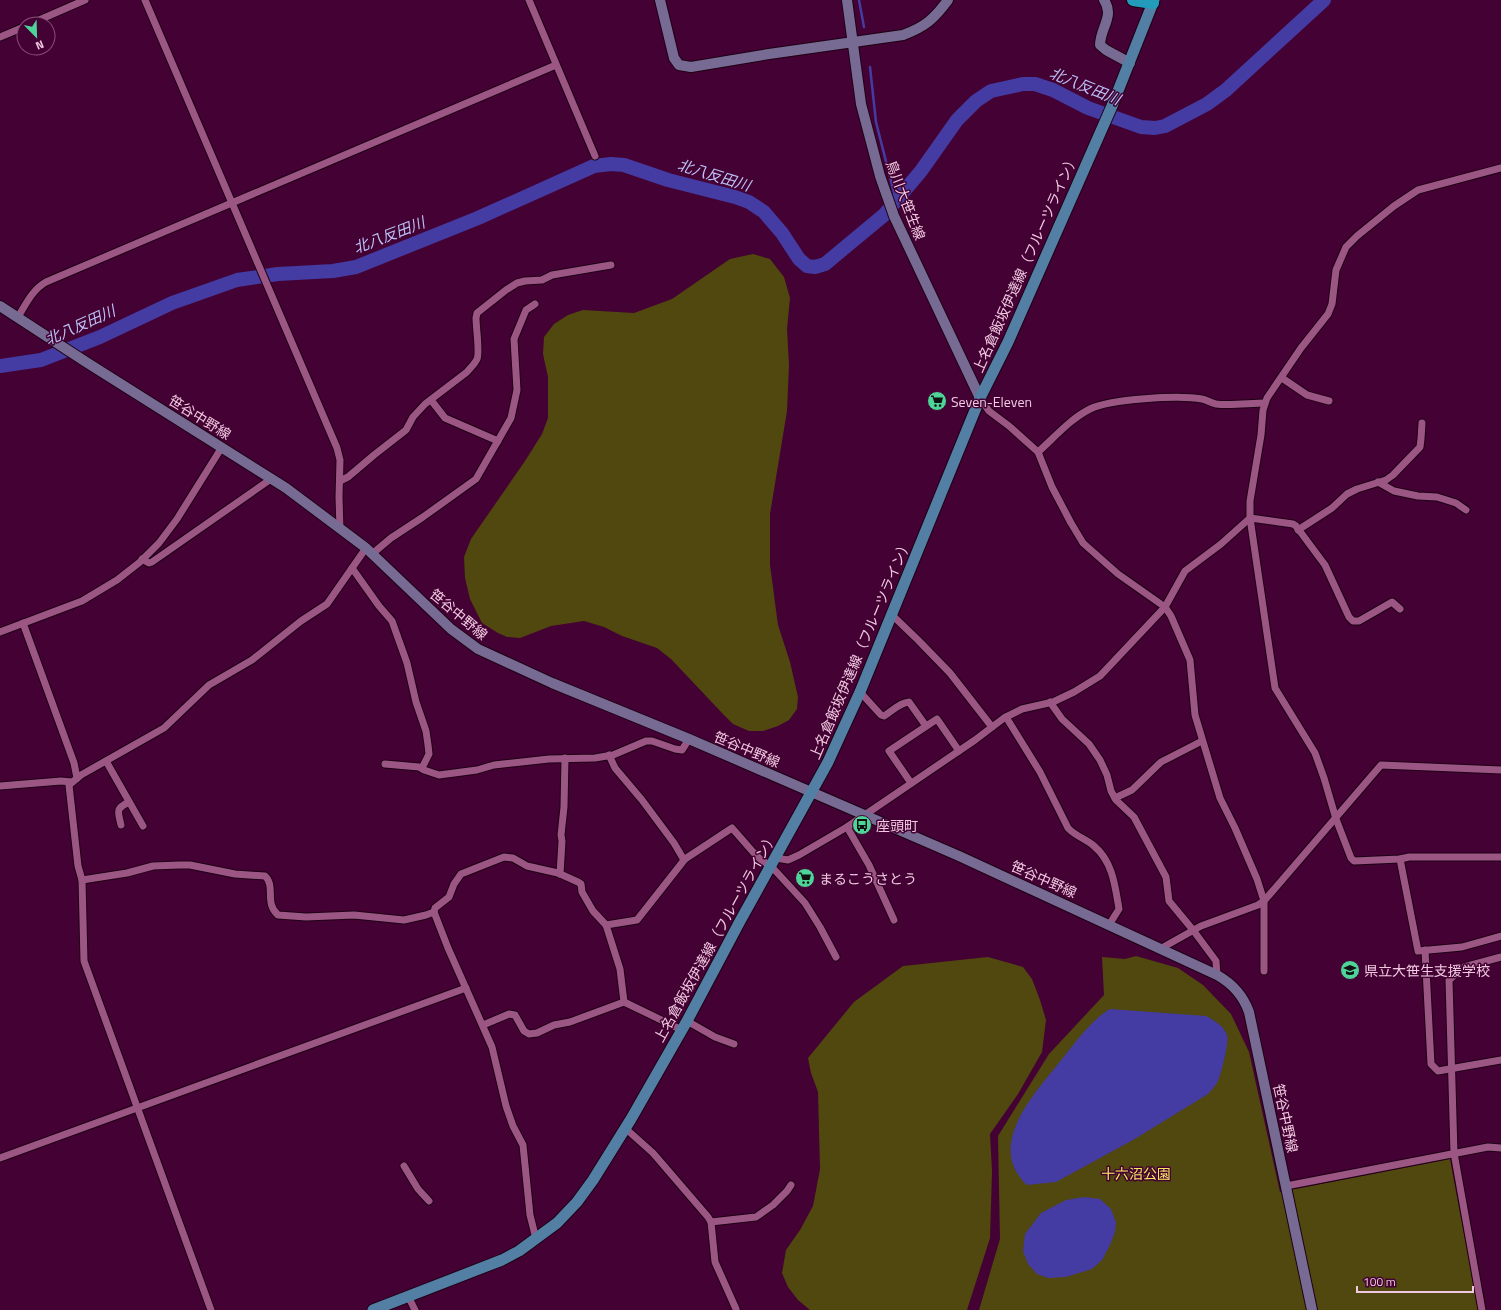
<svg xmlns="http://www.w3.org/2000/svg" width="1501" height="1310" font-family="'Titillium Web','Noto Sans JP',sans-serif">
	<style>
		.green { fill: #50480e }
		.water { fill: #443ba3 }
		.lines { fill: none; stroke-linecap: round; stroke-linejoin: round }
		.stream { stroke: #443ba3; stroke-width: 2.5 }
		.river { stroke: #443ba3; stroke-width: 14 }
		.street-casing { stroke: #1e0115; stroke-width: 9 }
		.secondary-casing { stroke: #1e0115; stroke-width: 12 }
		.primary-casing { stroke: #1e0115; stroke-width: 13 }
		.highway-casing { stroke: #1e0115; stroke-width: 14 }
		.street { stroke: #9b5684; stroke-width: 7 }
		.secondary { stroke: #776b94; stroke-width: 10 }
		.primary { stroke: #537fa5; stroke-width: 11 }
		.highway { stroke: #239bbb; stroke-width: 12 }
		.labels { text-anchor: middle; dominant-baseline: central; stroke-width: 3; stroke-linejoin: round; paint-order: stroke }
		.street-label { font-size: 14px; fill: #f1c9e1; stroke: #430233 }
		.poi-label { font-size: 14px; fill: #f1c9e1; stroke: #430233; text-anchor: start }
		.park-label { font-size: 14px; fill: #fae761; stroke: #430233 }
		.water-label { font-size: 15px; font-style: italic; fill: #bcc1f7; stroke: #430233 }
	</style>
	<rect width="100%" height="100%" fill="#430233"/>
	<g class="green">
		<polygon points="753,254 770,259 784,277 790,298 787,329 789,365 787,411 770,514 770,565 778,625 790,662 798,697 797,709 789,720 778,726 763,731 749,731 733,724 723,714 671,659 657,648 622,636 604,627 584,621 551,626 520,638 507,637 498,633 482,623 470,599 465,578 464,557 471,539 525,461 542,434 548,418 548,377 543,354 544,337 554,324 568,315 583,310 634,313 672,299 730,259"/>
		<polygon points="1136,956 1178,968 1203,985 1231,1014 1249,1052 1280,1192 1450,1159 1478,1310 979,1310 1000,1239 998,1136 1049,1054 1104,995 1102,957 1125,959"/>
		<polygon points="988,957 1023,967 1032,979 1040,1000 1046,1020 1042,1052 1018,1094 990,1134 992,1171 990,1238 967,1310 810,1310 798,1300 788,1287 782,1273 786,1250 800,1230 813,1206 820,1169 818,1092 811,1073 808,1058 854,1002 903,966"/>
	</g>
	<g class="water">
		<path d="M1110,1009L1206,1016C1214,1020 1224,1026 1227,1035C1229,1042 1222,1071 1219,1078C1217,1085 1212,1089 1208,1094L1133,1140L1056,1182L1027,1185C984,1145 1036,1092 1062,1059C1074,1044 1093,1018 1110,1009Z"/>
		<polygon points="1084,1197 1100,1199 1111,1209 1116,1223 1115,1232 1110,1245 1102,1260 1092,1269 1066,1277 1048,1278 1037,1274 1028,1264 1023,1251 1025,1234 1041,1213 1066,1200"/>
	</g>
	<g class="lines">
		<g class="stream">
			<polyline points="859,0 864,27"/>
			<polyline points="870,67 876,122 896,201"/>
		</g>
		<polyline class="river" points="0,366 41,360 100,337 172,303 237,280 278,274 333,271 356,267 478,218 594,166 611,164 624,165 668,180 735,197 749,202 764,212 782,233 799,259 807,266 815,267 825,264 884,215 921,171 957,120 976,101 991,91 1023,84 1035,84 1053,90 1088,108 1141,127 1155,128 1165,126 1207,104 1226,90 1324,0"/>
		<defs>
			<g id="street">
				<polyline points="145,0 337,448 340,460 339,497 340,529"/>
				<polyline points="529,0 595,156"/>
				<polyline points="30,24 85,0"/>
				<polyline points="0,37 24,27"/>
				<path d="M18,317C26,304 32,290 46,282L556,65"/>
				<polyline points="1282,378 1307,395 1329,401"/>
				<polyline points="980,398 989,411 1009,426 1038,452 1052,487 1071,523 1083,543 1118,574 1165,607 1171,616 1190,660 1195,715 1220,798 1235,828 1257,879 1264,901 1264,971"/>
				<polyline points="431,400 445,418 498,441"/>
				<path d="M1038,452C1054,438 1070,419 1090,409C1110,399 1179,395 1202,399C1207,400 1211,403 1216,404C1230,406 1251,403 1265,403"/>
				<path d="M340,481L348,477L374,455L406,430L413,417L425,404L467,372C470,368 475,364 477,359C480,353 476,328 476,318L477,313L506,290L517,283L525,281L542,280L552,275L611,265"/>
				<polyline points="1378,482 1394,491 1418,496 1437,497 1456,503 1466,510"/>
				<polyline points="1298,530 1332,508 1347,494 1357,489 1386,480 1393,475 1420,447 1421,439 1422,423"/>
				<polyline points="372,554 391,538 423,517 476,479 511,418 517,390 514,339 526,310 535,304"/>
				<polyline points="142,559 149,563 152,562 271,479"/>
				<polyline points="352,568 379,606 392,621 407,663 416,702 426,731 428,745 429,754 422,768"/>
				<polyline points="1400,609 1392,602 1359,621 1353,621 1349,617 1325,565 1296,526 1293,524 1250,518 1275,688 1315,753 1324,778 1336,819 1351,858 1354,861 1400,859 1409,857 1501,857"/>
				<polyline points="892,615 918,640 950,673 992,727"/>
				<polyline points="23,623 74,763 77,778"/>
				<polyline points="0,632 82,601 117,580 140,562 159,543 177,519 222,447"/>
				<path d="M860,692L881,715L884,716C892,711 899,703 909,702L926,726"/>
				<polyline points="1050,702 1062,719 1089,744 1100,760 1107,775 1111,791 1116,800 1134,817 1166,877 1169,901 1193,930 1216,961 1217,975"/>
				<path d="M1006,717L1040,772L1068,828C1075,836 1086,839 1094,846C1113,862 1115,886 1119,909L1109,925"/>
				<polyline points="609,755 615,768 642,800 674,843 684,860"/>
				<polyline points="106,761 143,826"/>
				<polyline points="385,764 419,767 424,770 439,775 477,770 494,765 549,759 595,758 613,755 646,741 652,741 675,749 682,750 689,739"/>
				<polyline points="911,783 889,751 937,719 959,751"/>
				<polyline points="0,786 61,781 72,782"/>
				<polyline points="1115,798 1132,790 1161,762 1202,741"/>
				<path d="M121,825C118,811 115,809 129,802"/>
				<polyline points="847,827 869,865 894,920"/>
				<polyline points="776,858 788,860 799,855 847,827 975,740 1004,718 1022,709 1053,702 1074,692 1100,676 1165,607 1185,571 1221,544 1250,518 1250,501 1261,435 1263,410 1267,398 1301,348 1328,314 1332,304 1336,270 1346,247 1357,236 1394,206 1418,190 1501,168"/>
				<polyline points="1400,859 1418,951 1462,947 1501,936"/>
				<polyline points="560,874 562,841 561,835 564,807 565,758"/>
				<path d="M82,880L127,873L153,866L179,865H190L235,874L265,876C276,886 264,903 278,915L306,917L354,915L404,920L426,915L434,912L448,948L492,1047L506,1106L513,1126L523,1145L530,1215L536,1239"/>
				<polyline points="434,912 435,908 449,897 454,884 461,874 504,857 513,858 527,866 558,873 578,882 581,884 582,892 593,911 606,925 620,969 624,1002 570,1022 554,1025 537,1033 529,1034 524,1031 515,1015 509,1014 483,1025"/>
				<polyline points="606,925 637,920 685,859 732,828 753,852 761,860 771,866 805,903 820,927 836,957"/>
				<polyline points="1160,949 1201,926 1258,905 1264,901 1381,765 1501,770"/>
				<polyline points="1425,950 1431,1064 1438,1071 1501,1060"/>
				<polyline points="624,1002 682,1030"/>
				<polyline points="687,1021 715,1037 734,1044"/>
				<polyline points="625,1128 653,1153 708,1217 711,1222 756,1217 773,1205 787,1191 791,1185"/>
				<polyline points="0,1158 466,988"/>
				<polyline points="404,1166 418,1189 429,1201"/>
				<polyline points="1286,1186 1488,1147 1501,1148"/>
				<polyline points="711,1222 715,1262 736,1309"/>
				<polyline points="408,1296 415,1310"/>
				<polyline points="211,1310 84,961 82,880 78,866 69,785 81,775 164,728 209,685 252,660 301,621 327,604 366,548"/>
				<polyline points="1482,1310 1454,1153 1449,980 1464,967 1501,957"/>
			</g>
			<g id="secondary">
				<path d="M660,0L674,58L679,65L691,67L769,54L903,35C925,27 934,19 948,0"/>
				<polyline points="847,0 861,104 880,176 894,216 980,398"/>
				<path d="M1104,0C1115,16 1100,28 1100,45L1106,50L1130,63"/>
				<path d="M0,306L86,362L286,488L366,548L451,629L478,649L552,683L689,739L959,856L1217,975C1233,984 1243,995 1249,1012L1312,1310"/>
			</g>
			<polyline id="primary" points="373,1310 502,1260 519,1251 557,1223 577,1202 593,1180 631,1119 687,1021 739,923 828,762 860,692 980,398 1008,342 1112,106 1154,0"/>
			<polyline id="highway" points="1133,0 1153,3"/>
		</defs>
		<use href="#street" class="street-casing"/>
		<use href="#secondary" class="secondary-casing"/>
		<use href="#primary" class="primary-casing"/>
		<use href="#highway" class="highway-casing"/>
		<use href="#street" class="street"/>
		<use href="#secondary" class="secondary"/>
		<use href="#primary" class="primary"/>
		<use href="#highway" class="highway"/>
	</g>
	<defs>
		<symbol id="supermarket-disc" viewBox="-11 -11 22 22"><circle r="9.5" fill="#4ed399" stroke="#430233"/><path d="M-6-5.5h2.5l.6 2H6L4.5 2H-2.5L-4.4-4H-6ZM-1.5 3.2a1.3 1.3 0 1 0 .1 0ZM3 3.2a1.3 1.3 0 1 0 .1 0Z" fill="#111"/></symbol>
		<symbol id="bus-disc" viewBox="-11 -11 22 22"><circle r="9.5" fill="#4ed399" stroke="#430233"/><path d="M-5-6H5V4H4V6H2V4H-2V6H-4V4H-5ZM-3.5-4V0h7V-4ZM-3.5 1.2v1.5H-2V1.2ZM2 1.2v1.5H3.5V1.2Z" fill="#111"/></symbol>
		<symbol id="school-disc" viewBox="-11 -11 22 22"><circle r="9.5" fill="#4ed399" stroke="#430233"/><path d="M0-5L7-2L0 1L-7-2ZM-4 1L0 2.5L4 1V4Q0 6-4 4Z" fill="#111"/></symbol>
	</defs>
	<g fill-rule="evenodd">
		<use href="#supermarket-disc" x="926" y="390" width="22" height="22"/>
		<use href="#bus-disc" x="851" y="814" width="22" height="22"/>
		<use href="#supermarket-disc" x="794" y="867" width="22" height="22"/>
		<use href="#school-disc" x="1339" y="959" width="22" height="22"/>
	</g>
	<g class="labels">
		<g class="street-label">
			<text transform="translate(906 200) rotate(69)">鳥川大笹生線</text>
			<text transform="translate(1025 263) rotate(-66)">上名倉飯坂伊達線（フルーツライン）</text>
			<text transform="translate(200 417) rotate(32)">笹谷中野線</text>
			<text transform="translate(459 614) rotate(40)">笹谷中野線</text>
			<text transform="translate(860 649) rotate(-67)">上名倉飯坂伊達線（フルーツライン）</text>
			<text transform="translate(747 749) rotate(23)">笹谷中野線</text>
			<text transform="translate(1044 879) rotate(24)">笹谷中野線</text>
			<text transform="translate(715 937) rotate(-61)">上名倉飯坂伊達線（フルーツライン）</text>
			<text transform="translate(1286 1118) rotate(78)">笹谷中野線</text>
		</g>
		<g class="poi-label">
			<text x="951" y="401">Seven-Eleven</text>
			<text x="876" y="825">座頭町</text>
			<text x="819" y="878">まるこうさとう</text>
			<text x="1364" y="970">県立大笹生支援学校</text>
		</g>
		<g class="park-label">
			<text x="1136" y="1173">十六沼公園</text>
		</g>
		<g class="water-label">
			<text transform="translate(1085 86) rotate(22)">北八反田川</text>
			<text transform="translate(714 175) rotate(17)">北八反田川</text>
			<text transform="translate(389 235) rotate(-21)">北八反田川</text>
			<text transform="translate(80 325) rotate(-24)">北八反田川</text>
		</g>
	</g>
	<g transform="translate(36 36) rotate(157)"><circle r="19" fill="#430233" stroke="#895279"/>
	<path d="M0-3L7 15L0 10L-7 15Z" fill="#4ed399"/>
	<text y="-6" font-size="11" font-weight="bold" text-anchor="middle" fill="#f1c9e1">N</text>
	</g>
	<path d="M1357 1286v6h116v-6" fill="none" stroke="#f1c9e1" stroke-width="2"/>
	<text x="1363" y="1286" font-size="12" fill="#f1c9e1" stroke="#430233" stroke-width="3" paint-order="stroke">100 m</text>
</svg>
